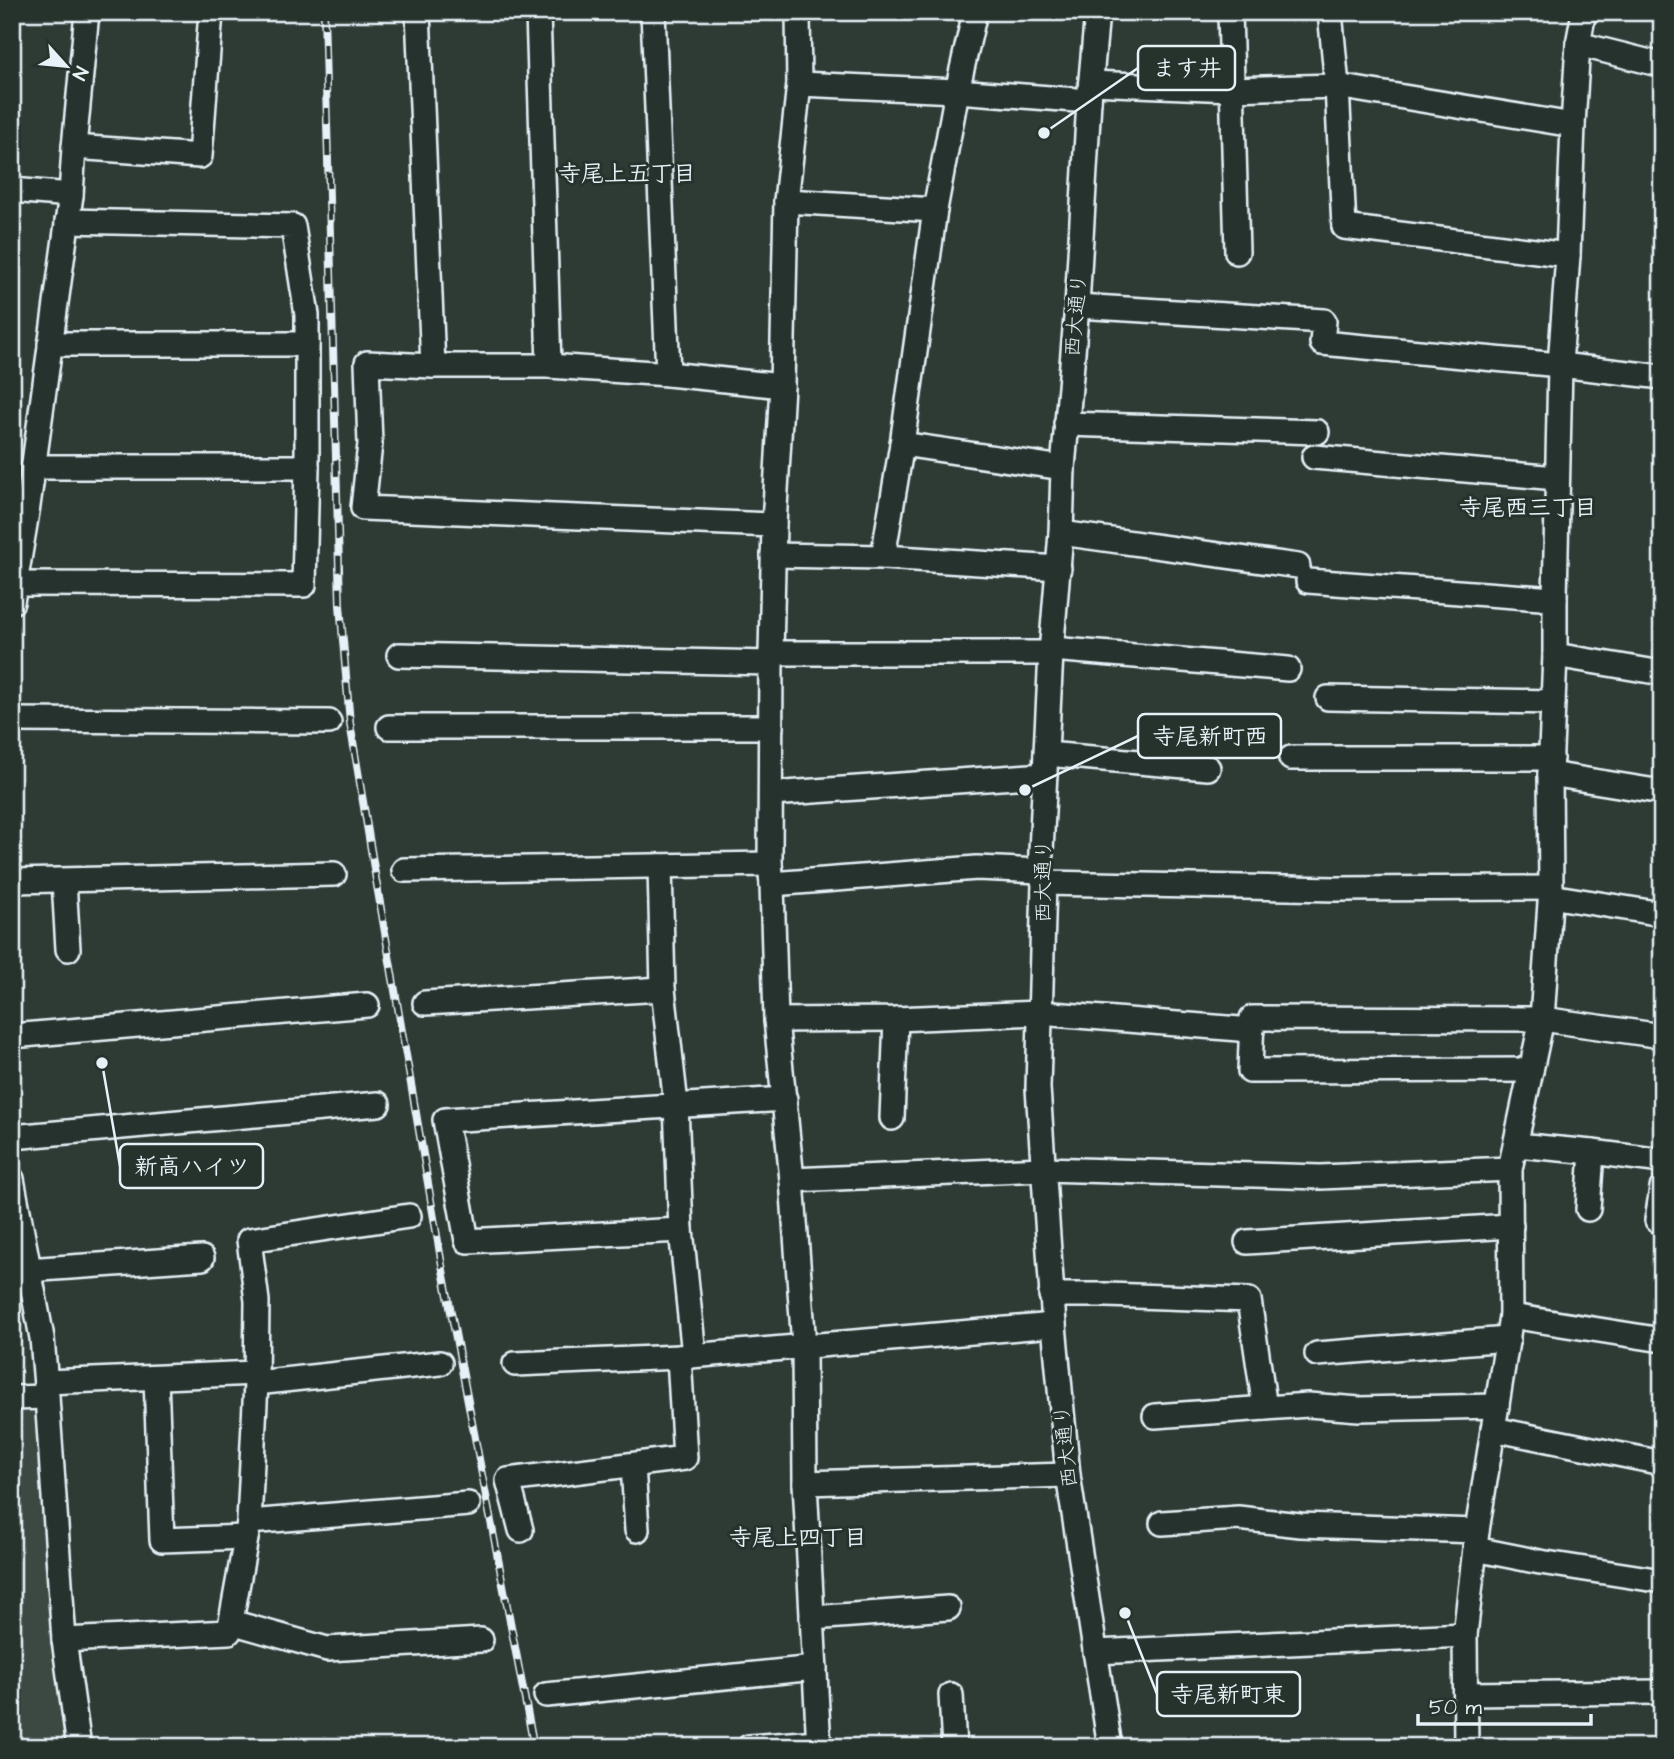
<svg xmlns="http://www.w3.org/2000/svg" width="1674" height="1759" font-family="'Architects Daughter','Klee One',sans-serif">
	<style>
		.built { fill: #3b4843 }
		.lines { fill: none; stroke-linecap: round; stroke-linejoin: round }
		.minor-casing { stroke: #e8f1f8; stroke-width: 28 }
		.minor { stroke: #26332d; stroke-width: 23 }
		.rail-casing { stroke: #e8f1f8; stroke-width: 8 }
		.rail { stroke: #26332d; stroke-width: 5; stroke-dasharray: 16; stroke-linecap: butt }
		.labels { text-anchor: middle; dominant-baseline: central; stroke-width: 6; stroke-linejoin: round; paint-order: stroke }
		.street-label { font-size: 21px; fill: #e8f1f8; stroke: #26332d }
		.neighbourhood-label { font-size: 23px; font-weight: bold; fill: #e8f1f8; stroke: #26332d }
		.leader { fill: none; stroke: #e8f1f8; stroke-width: 2.5 }
		.callout-dot { fill: #e8f1f8; stroke: #26332d; stroke-width: 2.5 }
		.callout { fill: #26332d; stroke: #e8f1f8; stroke-width: 2.5 }
		.callout-label { font-size: 23px; text-anchor: middle; font-weight: bold; fill: #e8f1f8 }
	</style>
	<rect width="100%" height="100%" fill="#2e3b35"/>
	<filter id="ink" filterUnits="userSpaceOnUse"><feTurbulence type="fractalNoise" baseFrequency=".0143" numOctaves="2"/><feDisplacementMap in="SourceGraphic" scale="14" xChannelSelector="R" yChannelSelector="G"/><feConvolveMatrix kernelMatrix="1 2 1 2 8 2 1 2 1" color-interpolation-filters="sRGB"/></filter>
	<g filter="url(#ink)">
		<polygon class="built" points="39,1405 53,1626 67,1747 12,1747 12,1406"/>
		<g class="lines">
			<defs>
				<g id="minor">
					<polyline points="418,12 433,366 549,366 668,374 782,386"/>
					<polyline points="538,12 549,366"/>
					<polyline points="653,12 668,374"/>
					<polyline points="798,12 799,84 786,201 782,386 774,525 771,653 770,864 772,884 776,1020 792,1180 804,1346 805,1483 819,1747"/>
					<polyline points="1097,12 1089,101 1077,306 1063,468 1061,533 1051,653 1040,871 1044,883 1038,1088 1054,1325 1068,1475 1110,1747"/>
					<polyline points="1230,12 1237,252"/>
					<polyline points="1330,12 1337,86 1344,227 1568,255"/>
					<polyline points="1578,44 1662,65"/>
					<polyline points="1091,83 1231,89 1337,86 1573,125"/>
					<polyline points="799,84 957,91 1089,101"/>
					<polyline points="74,147 200,156 211,12"/>
					<polyline points="12,190 71,195"/>
					<polyline points="786,201 935,210"/>
					<polyline points="1077,306 1324,321 1322,343 1560,365 1662,377"/>
					<polyline points="50,344 307,344"/>
					<polyline points="433,366 367,363 370,444 363,508 774,525"/>
					<polyline points="1066,424 1317,432"/>
					<polyline points="902,444 1063,468"/>
					<polyline points="1314,457 1557,478"/>
					<polyline points="33,467 307,467"/>
					<polyline points="1061,533 1298,566"/>
					<polyline points="773,555 883,557 1059,568"/>
					<polyline points="883,557 902,444 935,210 957,91 975,12"/>
					<polyline points="1308,581 1555,599"/>
					<polyline points="15,584 304,585 307,467 307,315 293,226 67,221"/>
					<polyline points="12,602 28,506 71,195 74,147 87,12"/>
					<polyline points="1052,649 1288,669"/>
					<polyline points="771,653 1051,653"/>
					<polyline points="399,655 771,663"/>
					<polyline points="1555,655 1662,673"/>
					<polyline points="1328,698 1553,702"/>
					<polyline points="12,720 329,722"/>
					<polyline points="389,727 771,727"/>
					<polyline points="1046,754 1208,768"/>
					<polyline points="1291,758 1551,758"/>
					<polyline points="1550,774 1662,792"/>
					<polyline points="771,794 1045,775"/>
					<polyline points="660,866 663,989 676,1105 681,1230 694,1355"/>
					<polyline points="404,870 770,864"/>
					<polyline points="12,881 334,874"/>
					<polyline points="64,881 68,949"/>
					<polyline points="1044,883 1336,889 1551,888"/>
					<polyline points="772,884 977,868 1040,871"/>
					<polyline points="1550,896 1662,914"/>
					<polyline points="425,1003 663,989"/>
					<polyline points="776,1020 896,1019 1040,1013 1252,1030"/>
					<polyline points="12,1036 367,1005"/>
					<polyline points="1531,1070 1250,1071 1252,1018 1542,1019 1662,1036"/>
					<polyline points="892,1118 896,1019"/>
					<polyline points="12,1137 378,1104"/>
					<polyline points="1516,1145 1592,1152 1662,1161"/>
					<polyline points="12,1179 42,1338 47,1397 64,1640 79,1747"/>
					<polyline points="792,1180 1043,1169 1320,1177 1510,1169"/>
					<polyline points="1588,1209 1592,1152"/>
					<polyline points="1657,1220 1662,1188"/>
					<polyline points="681,1230 467,1241 445,1120 785,1099"/>
					<polyline points="1247,1242 1511,1226"/>
					<polyline points="12,1271 202,1258"/>
					<polyline points="1051,1295 1107,1295 1249,1300 1265,1408"/>
					<polyline points="1511,1316 1662,1340"/>
					<polyline points="1317,1354 1508,1339"/>
					<polyline points="515,1364 679,1357 1054,1325"/>
					<polyline points="156,1378 162,1540 246,1537"/>
					<polyline points="46,1382 256,1373"/>
					<polyline points="256,1383 440,1363"/>
					<polyline points="12,1398 47,1397"/>
					<polyline points="1155,1416 1308,1405 1359,1409 1497,1406"/>
					<polyline points="1493,1429 1662,1463"/>
					<polyline points="633,1465 637,1530"/>
					<polyline points="805,1483 1068,1475"/>
					<polyline points="249,1522 468,1504"/>
					<polyline points="1162,1523 1238,1518 1300,1525 1477,1531"/>
					<polyline points="521,1530 508,1480 685,1458 679,1357"/>
					<polyline points="1475,1549 1540,1562 1662,1581"/>
					<polyline points="812,1618 948,1608"/>
					<polyline points="231,1622 327,1649 481,1640"/>
					<polyline points="64,1640 229,1632 249,1522 256,1383 257,1301 249,1240 409,1216"/>
					<polyline points="1095,1652 1465,1635"/>
					<polyline points="1466,1694 1662,1692"/>
					<polyline points="546,1695 815,1668"/>
					<polyline points="951,1695 954,1747"/>
					<polyline points="749,1747 819,1742"/>
					<polyline points="1466,1747 1465,1635 1477,1531 1511,1316 1510,1169 1542,1019 1551,888 1550,774 1555,655 1555,599 1560,365 1568,255 1573,125 1578,44 1584,12"/>
				</g>
			</defs>
			<use href="#minor" class="minor-casing"/>
			<use href="#minor" class="minor"/>
			<defs>
				<polyline id="rail" points="324,12 340,605 350,723 374,868 442,1265 534,1747"/>
			</defs>
			<use href="#rail" class="rail-casing"/>
			<use href="#rail" class="rail"/>
		</g>
	</g>
	<g class="labels">
		<g class="street-label">
			<text transform="translate(1076 315) rotate(-85)">西大通り</text>
			<text transform="translate(1043 881) rotate(-90)">西大通り</text>
			<text transform="translate(1066 1446) rotate(-96)">西大通り</text>
		</g>
		<g class="neighbourhood-label">
			<text x="627" y="174">寺尾上五丁目</text>
			<text x="1528" y="508">寺尾西三丁目</text>
			<text x="798" y="1538">寺尾上四丁目</text>
		</g>
	</g>
	<path class="leader" d="M1044 133L1138 68M1025 790L1138 736M102 1063L120 1166M1125 1613L1157 1694"/>
	<g class="callout-dot">
		<circle cx="1044" cy="133" r="7"/>
		<circle cx="1025" cy="790" r="7"/>
		<circle cx="102" cy="1063" r="7"/>
		<circle cx="1125" cy="1613" r="7"/>
	</g>
	<g class="callout">
		<rect x="1138" y="46" width="97" height="44" rx="7"/>
		<rect x="1138" y="714" width="143" height="44" rx="7"/>
		<rect x="120" y="1144" width="143" height="44" rx="7"/>
		<rect x="1157" y="1672" width="143" height="44" rx="7"/>
	</g>
	<g class="callout-label">
		<text x="1187" y="76">ます井</text>
		<text x="1210" y="744">寺尾新町西</text>
		<text x="192" y="1174">新高ハイツ</text>
		<text x="1228" y="1702">寺尾新町東</text>
	</g>
	<rect width="1674" height="1759" fill="none" stroke="#26332d" stroke-width="42"/>
	<rect x="21" y="21" width="1632" height="1717" fill="none" stroke="#e8f1f8" stroke-width="2.5" filter="url(#ink)"/>
	<g transform="translate(66 66) rotate(117)" stroke="#26332d" stroke-width="5" paint-order="stroke">
	<path d="M0-5L12 26L0 18L-12 26Z" fill="#e8f1f8"/>
	<text y="-10" font-size="19" font-weight="bold" text-anchor="middle" fill="#e8f1f8">N</text>
	</g>
	<path d="M1418 1714v10h173v-10" fill="none" stroke="#e8f1f8" stroke-width="3.5"/>
	<text x="1429" y="1714" font-size="21" fill="#e8f1f8" stroke="#26332d" stroke-width="5" paint-order="stroke">50 m</text>
</svg>
